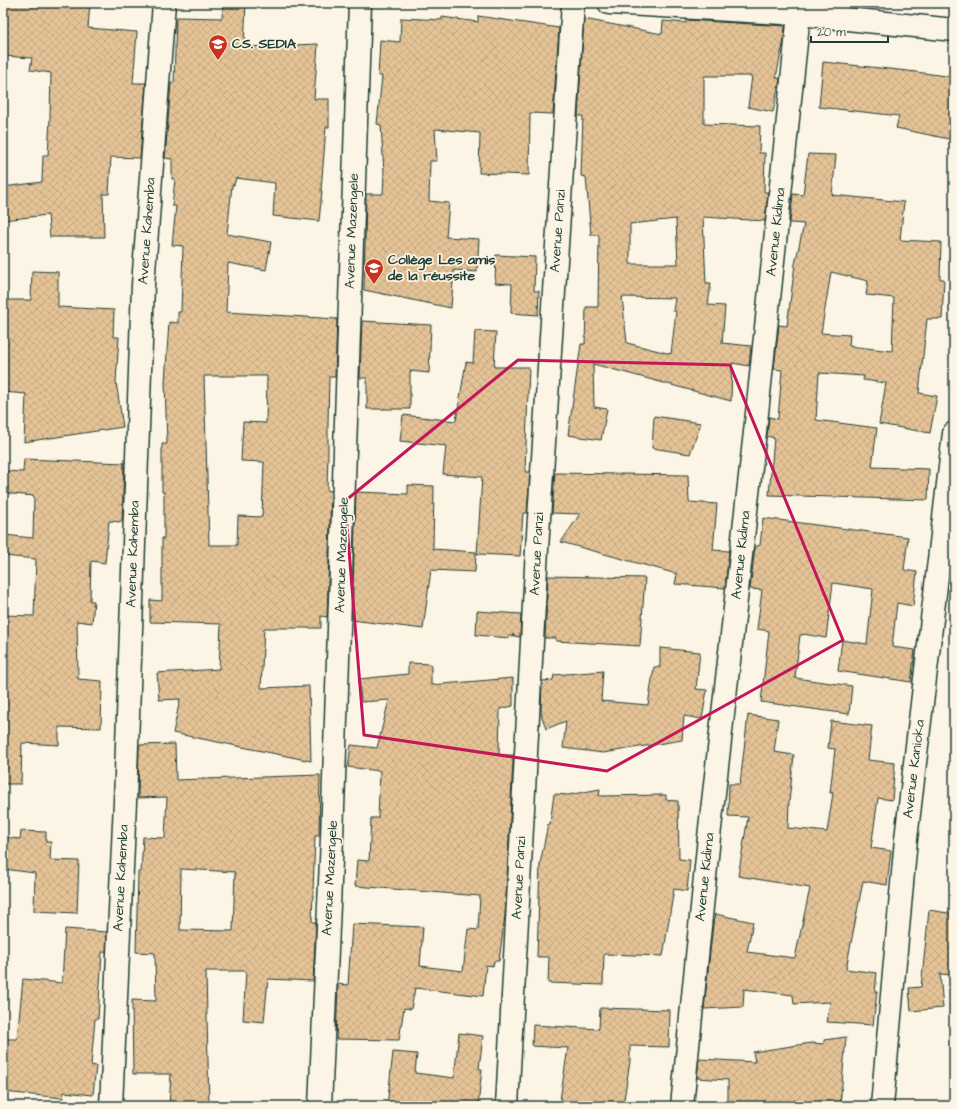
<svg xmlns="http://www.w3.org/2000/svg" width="957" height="1109" font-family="'Architects Daughter',sans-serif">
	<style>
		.building { fill: url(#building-cross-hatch); stroke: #1f3d34; fill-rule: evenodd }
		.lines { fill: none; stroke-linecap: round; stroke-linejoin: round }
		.minor-casing { stroke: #1f3d34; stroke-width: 25 }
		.minor { stroke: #fcf5e5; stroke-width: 22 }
		.marked { fill: none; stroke: #c2185b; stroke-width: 3; stroke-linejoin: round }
		.labels { text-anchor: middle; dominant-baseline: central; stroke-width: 3.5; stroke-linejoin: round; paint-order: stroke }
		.poi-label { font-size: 14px; font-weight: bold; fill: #1f3d34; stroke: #fcf5e5; text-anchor: start }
		.street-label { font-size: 14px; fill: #1f3d34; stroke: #fcf5e5 }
	</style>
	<defs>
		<pattern id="building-cross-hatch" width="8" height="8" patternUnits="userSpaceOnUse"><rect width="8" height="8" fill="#e5c397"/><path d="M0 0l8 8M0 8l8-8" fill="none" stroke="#c4a883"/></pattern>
	</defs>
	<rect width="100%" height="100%" fill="#fcf5e5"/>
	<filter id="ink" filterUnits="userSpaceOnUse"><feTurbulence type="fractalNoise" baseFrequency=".025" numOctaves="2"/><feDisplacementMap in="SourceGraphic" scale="8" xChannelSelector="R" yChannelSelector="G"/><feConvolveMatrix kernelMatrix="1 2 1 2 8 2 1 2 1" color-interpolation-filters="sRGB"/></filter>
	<g filter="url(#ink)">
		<g class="building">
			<polygon points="3,3 90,3 88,28 137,32 133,83 146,83 140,158 111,157 109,194 103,194 104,237 50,237 48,215 3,220 3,187 42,182 43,155 48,155 50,118 51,73 30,70 32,58 3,56"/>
			<path d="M223,3H246L244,47L318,44L314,99H329V127H326L321,191H322L319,221L273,216L275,183L236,178L234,185H232L227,234L271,242L266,270L228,263L226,312L337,319L335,377H329L328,424V453L327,490L331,491L327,617L321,616V628H264L261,688L309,686L311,761L173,733L180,699L159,700L157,673L219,669L221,624L150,622V600L162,601V538H164V492H162V444H167L165,382L169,322L178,323V312H181L183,246L172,245L176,206H172L175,179H172V159L165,158L171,83H174L176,17L222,18ZM204,376H267L266,423L243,422L241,461L264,462L262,517L238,516L237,545H209Z"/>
			<polygon points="478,16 559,28 553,114 530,113 529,175 479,173 480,133 435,129 437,161 430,161 429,201 449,203 446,237 479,239 477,272 454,270 451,308 364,290 366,194 383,194 384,173 381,125 377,124 382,76 378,76 380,40 400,42 401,18 442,20 442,17 478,22"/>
			<path d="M584,19L662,34L663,21L686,23V20L785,26L784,40L776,77L780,79L773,112L748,107L752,76H704V124L760,126L759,153H765L764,192H768L765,221L703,217L706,283H711L708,305L725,306L722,343L751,346L749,366L732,363L731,401L593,364L594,407L607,409L601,440L568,435L581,344H585L586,307H598L599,235H591L586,177L581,176L583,116H578ZM676,219L678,264H630V224ZM622,297L675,298L673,311H676L671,354L627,343Z"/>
			<polygon points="823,62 908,71 954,77 954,116 949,139 896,128 899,116 819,107"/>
			<path d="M808,154L836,155L832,195L904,202L900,240L941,242L940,279H944L942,319H927L919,393L937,396L930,433L879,424L886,383L863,380L864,376L819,373L816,420L877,428L872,467L929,469L928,500L769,495L774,438L767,436L769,417L778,419L782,370L774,369L779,325L787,326L795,264L804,224L790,223L793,194L803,195ZM831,272L868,281L866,295L894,298L892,351L849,346L850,335L821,333Z"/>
			<polygon points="496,255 535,257 534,291 539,291 538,315 511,313 512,284 495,283"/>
			<polygon points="32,271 58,272 58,307 114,310 113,337 119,337 116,382 123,427 24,442 26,394 3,392 3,300 31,300"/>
			<polygon points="362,321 431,325 429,373 410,371 410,409 367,409 367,378 360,378"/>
			<polygon points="475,331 496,332 494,367 529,367 525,472 530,472 527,513 523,513 520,556 477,554 482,477 443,474 446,446 400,441 403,415 456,421 466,362 473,363"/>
			<polygon points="654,416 701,423 690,454 652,448"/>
			<polygon points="24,459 124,463 122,522 109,521 105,563 91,561 90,601 94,601 92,623 77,621 78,679 102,681 101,728 59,727 59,745 22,743 21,784 3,784 3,615 34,616 36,559 3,556 4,535 33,538 34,496 3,493 3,471 23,472"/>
			<polygon points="555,473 688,475 689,502 717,504 713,550 729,551 725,588 675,584 677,574 561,542 580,514 552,513"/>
			<polygon points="408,485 434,486 433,549 476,552 475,572 431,570 423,629 352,620 356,492 408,494"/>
			<polygon points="763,518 908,537 904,570 917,572 913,606 897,603 892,647 915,650 911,682 838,671 842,640 867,644 873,589 833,583 826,638 803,634 803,635 800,635 795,678 852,686 849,714 761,702 769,631 757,629 762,590 750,589 755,547 760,545"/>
			<polygon points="548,576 645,578 640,646 556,641 556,638 545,638"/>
			<polygon points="477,611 521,614 520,637 514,636 513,634 513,636 509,636 509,638 476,635"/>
			<polygon points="660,648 700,652 696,689 707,690 702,719 684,716 682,740 603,753 563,748 566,721 546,729 541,713 542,681 553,680 554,675 603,671 601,701 648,705 654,667 660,667"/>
			<polygon points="408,663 431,664 431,685 513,678 513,706 500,709 499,755 513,755 513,761 505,915 499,961 494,961 493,966 486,965 483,996 415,988 411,1009 404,1008 399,1040 336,1039 338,984 348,985 352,924 423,927 420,966 463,971 468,929 478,930 480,896 355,886 357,860 369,861 371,818 378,818 380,771 348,767 351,745 377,748 389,700 361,702 359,679 408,674"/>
			<polygon points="748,715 778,719 774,752 794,755 789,802 788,828 827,832 833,793 830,793 835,749 828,748 831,721 872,726 868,760 895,763 892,800 878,798 871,848 891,851 887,885 863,881 846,969 877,973 875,992 877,992 873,1025 827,1022 830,1002 794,1004 793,995 744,989 743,1007 704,1009 713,924 715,914 753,922 747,952 795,958 810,888 738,876 748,817 728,816 729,784 740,784"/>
			<path d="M175,744L176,780L320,775L319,836H315L312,922H316L313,981L268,979L264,1022L243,1020L246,971H206L209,1106H169L171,1074H133L132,1000L156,1001L155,953L136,952L138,872H141L143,837L165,838L167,797L138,798L139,745ZM181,869L235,872L233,931L180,930Z"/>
			<polygon points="600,789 599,796 666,795 666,800 678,801 679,859 690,860 687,891 674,889 663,956 604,954 603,985 548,983 549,957 537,957 540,864 548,824 550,824 554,794 568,795"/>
			<polygon points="21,831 46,832 46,842 51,842 50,860 79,861 77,913 34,911 35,873 3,869 3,837 20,839"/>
			<polygon points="929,910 954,914 954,975 940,974 943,1008 911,1011 909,988 921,987"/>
			<polygon points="65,929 107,932 106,952 102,952 98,1019 95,1019 91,1065 96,1066 93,1095 64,1092 63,1098 3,1092 3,1057 4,1039 17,1039 23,979 62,983"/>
			<polygon points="600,1008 670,1010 669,1047 630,1046 630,1061 623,1106 559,1106 568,1048 532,1046 533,1025 599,1029"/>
			<polygon points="459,1033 483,1036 479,1069 482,1069 478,1106 387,1106 393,1052 417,1054 415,1073 454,1078"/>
			<polygon points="846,1037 840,1106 728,1106 728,1080 697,1078 699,1059 755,1062 753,1052 811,1043 824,1044 824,1040"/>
		</g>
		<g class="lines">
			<defs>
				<g id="minor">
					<polyline points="609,3 799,14 954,30"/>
					<polyline points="111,1106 125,802 143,285 164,3"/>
					<polyline points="320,1106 332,838 360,3"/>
					<polyline points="507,1106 537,549 573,3"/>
					<polyline points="682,1106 709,837 755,432 799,14 799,3"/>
					<polyline points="882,1106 906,839 954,433"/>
				</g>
			</defs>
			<use href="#minor" class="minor-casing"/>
			<use href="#minor" class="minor"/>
		</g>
	</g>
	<path class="marked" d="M518,360L730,365L843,640L607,771L364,735L345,501Z"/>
	<defs>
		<symbol id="school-pin" viewBox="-11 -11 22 30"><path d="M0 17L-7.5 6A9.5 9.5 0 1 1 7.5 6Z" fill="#c8321e" stroke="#fcf5e5"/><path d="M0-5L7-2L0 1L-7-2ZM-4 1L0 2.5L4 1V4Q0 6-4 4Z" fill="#fff"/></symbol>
	</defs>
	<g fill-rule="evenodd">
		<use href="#school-pin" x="207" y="33" width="22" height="30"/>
		<use href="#school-pin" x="363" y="257" width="22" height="30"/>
	</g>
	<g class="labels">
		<g class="poi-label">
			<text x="232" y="44">CS. SEDIA</text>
			<text x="388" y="260">Collège Les amis<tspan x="388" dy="16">de la réussite</tspan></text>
		</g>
		<g class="street-label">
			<text transform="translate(147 231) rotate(-86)">Avenue Kahemba</text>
			<text transform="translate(352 231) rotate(-88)">Avenue Mazengele</text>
			<text transform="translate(558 231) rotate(-86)">Avenue Panzi</text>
			<text transform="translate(776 232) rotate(-84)">Avenue Kidima</text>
			<text transform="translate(133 554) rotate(-88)">Avenue Kahemba</text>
			<text transform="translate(537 554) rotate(-87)">Avenue Panzi</text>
			<text transform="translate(342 555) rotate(-88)">Avenue Mazengele</text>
			<text transform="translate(741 555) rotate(-84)">Avenue Kidima</text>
			<text transform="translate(914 769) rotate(-83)">Avenue Kanioka</text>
			<text transform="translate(705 877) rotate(-84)">Avenue Kidima</text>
			<text transform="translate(121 878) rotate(-87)">Avenue Kahemba</text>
			<text transform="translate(330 878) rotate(-87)">Avenue Mazengele</text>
			<text transform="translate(519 878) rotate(-87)">Avenue Panzi</text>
		</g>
	</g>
	<rect width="957" height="1109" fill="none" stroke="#fcf5e5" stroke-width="16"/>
	<rect x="8" y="8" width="941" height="1093" fill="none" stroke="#1f3d34" stroke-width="1.5" filter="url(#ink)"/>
	<path d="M811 36v6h77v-6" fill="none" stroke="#1f3d34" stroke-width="2"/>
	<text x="817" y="36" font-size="12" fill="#1f3d34" stroke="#fcf5e5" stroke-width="3" paint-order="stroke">20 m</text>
</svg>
